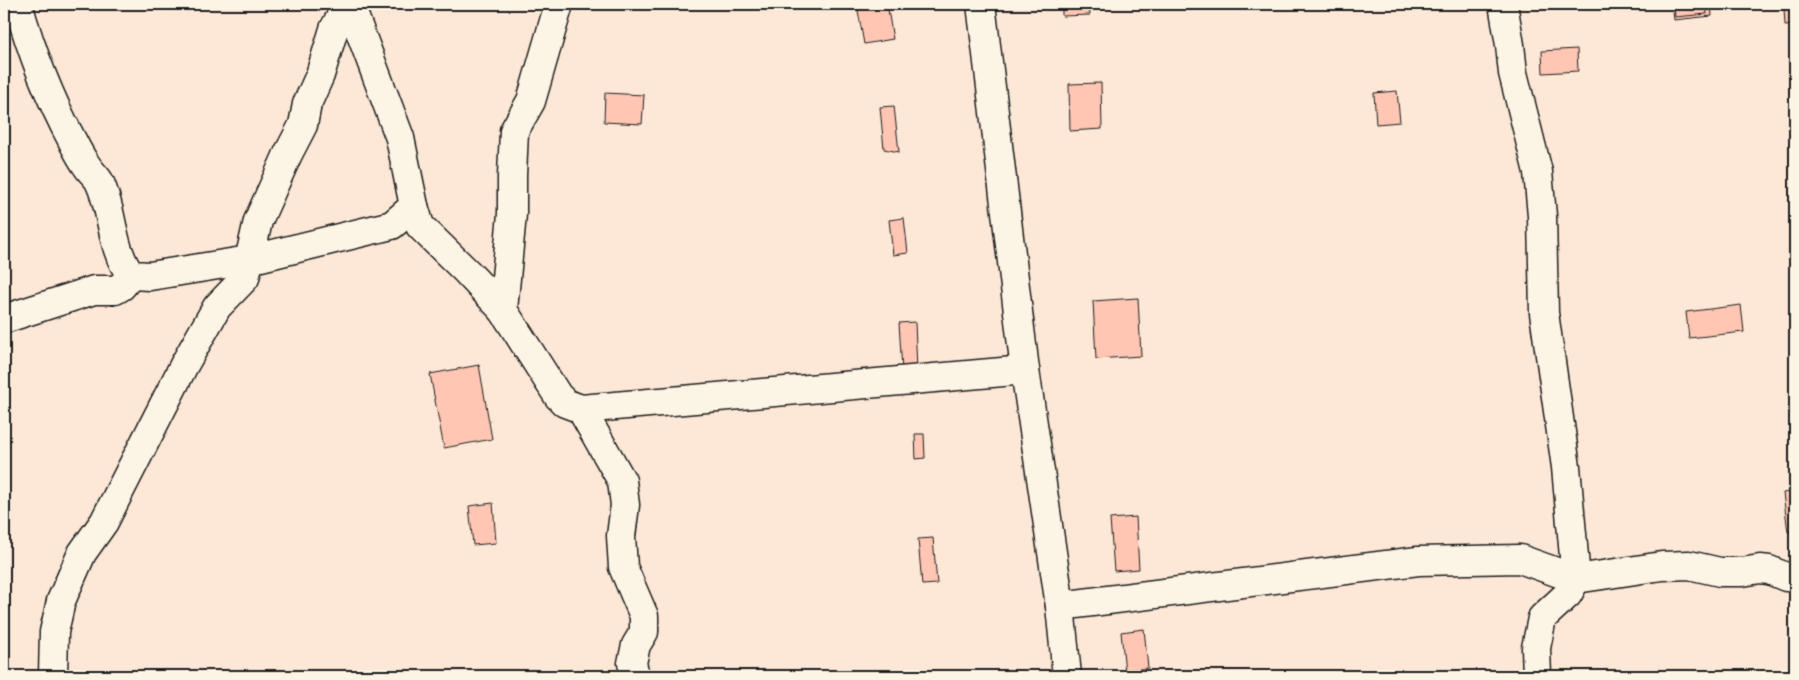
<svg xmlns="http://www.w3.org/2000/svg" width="1799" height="680" font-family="Sriracha,sans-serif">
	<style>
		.building { fill: #ffc6b3; stroke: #1c1c1c }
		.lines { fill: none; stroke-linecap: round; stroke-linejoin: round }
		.minor-casing { stroke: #1c1c1c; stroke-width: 31 }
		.minor { stroke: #fcf5e5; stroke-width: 28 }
	</style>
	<rect width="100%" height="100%" fill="#fde7d6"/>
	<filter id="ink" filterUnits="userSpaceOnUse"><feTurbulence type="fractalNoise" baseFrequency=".02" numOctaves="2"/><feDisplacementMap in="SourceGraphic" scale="10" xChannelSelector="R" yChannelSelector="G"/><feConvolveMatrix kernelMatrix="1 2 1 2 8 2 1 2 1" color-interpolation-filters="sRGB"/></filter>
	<g filter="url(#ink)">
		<g class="building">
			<polygon points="862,4 887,4 893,39 864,44 857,5"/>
			<polygon points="1062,4 1089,4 1090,15 1062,16"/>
			<polygon points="1672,4 1711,4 1712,16 1674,20"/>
			<polygon points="1674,4 1706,4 1707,14 1675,17"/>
			<polygon points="1795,7 1795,25 1785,26 1784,8"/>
			<polygon points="1577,49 1578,71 1543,73 1542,51"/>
			<polygon points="1101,83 1102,129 1070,131 1069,84"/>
			<polygon points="1397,91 1400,122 1376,124 1374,93"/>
			<polygon points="605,93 644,95 642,124 604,122"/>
			<polygon points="894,106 899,152 884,149 880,107"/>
			<polygon points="904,218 908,253 893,255 889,220"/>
			<polygon points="1138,298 1141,356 1096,359 1093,301"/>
			<polygon points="1741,305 1744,332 1689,338 1686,312"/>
			<polygon points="915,322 917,370 902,371 899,323"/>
			<polygon points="479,365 492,439 444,448 430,374"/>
			<polygon points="915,434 924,434 925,458 916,459"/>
			<polygon points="1795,491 1795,531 1788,532 1783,493"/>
			<polygon points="493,503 496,543 473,545 469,506"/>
			<polygon points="1136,517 1139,569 1114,571 1110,519"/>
			<polygon points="933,538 937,584 922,585 918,539"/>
			<polygon points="1144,629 1148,668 1125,671 1121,632"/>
			<polygon points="1795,633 1795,648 1792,637"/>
			<polygon points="1436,670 1437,676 1407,676 1407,674"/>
		</g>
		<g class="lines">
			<defs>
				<g id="minor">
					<path d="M18,4C31,50 49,97 72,140C76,148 81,158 87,166C90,171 96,176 99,181C114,211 110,248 131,275L150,276L249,260L392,225L414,206L400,138L350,5"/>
					<polyline points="981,4 1025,370 1060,606 1067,676"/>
					<polyline points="1503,4 1510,45 1513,73 1538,172 1542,216 1544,313 1566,467 1576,579 1568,594 1542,618 1536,648 1537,676"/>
					<polyline points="414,206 420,226 467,272 503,310 558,396 565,403 581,409 1025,370"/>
					<polyline points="503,310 512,214 512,176 514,131 531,101 559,4"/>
					<polyline points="4,319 94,290 115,290 122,286 131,275"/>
					<polyline points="581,409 622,481 625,505 621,536 623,567 644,616 644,632 636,645 632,663 635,676"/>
					<polyline points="1060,606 1418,561 1520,559 1576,579 1662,566 1689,565 1720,572 1742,572 1760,569 1769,570 1786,577 1795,577"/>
					<polyline points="53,676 54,632 61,601 82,553 104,522 184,365 217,307 245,278 258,221 288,154 303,125 307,104 320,75 334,29 341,16 351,4"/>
				</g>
			</defs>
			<use href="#minor" class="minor-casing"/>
			<use href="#minor" class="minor"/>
		</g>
	</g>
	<rect width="1799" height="680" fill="none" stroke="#fcf5e5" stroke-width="20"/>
	<rect x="10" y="10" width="1779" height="660" fill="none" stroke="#1c1c1c" stroke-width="2" filter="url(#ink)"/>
</svg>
